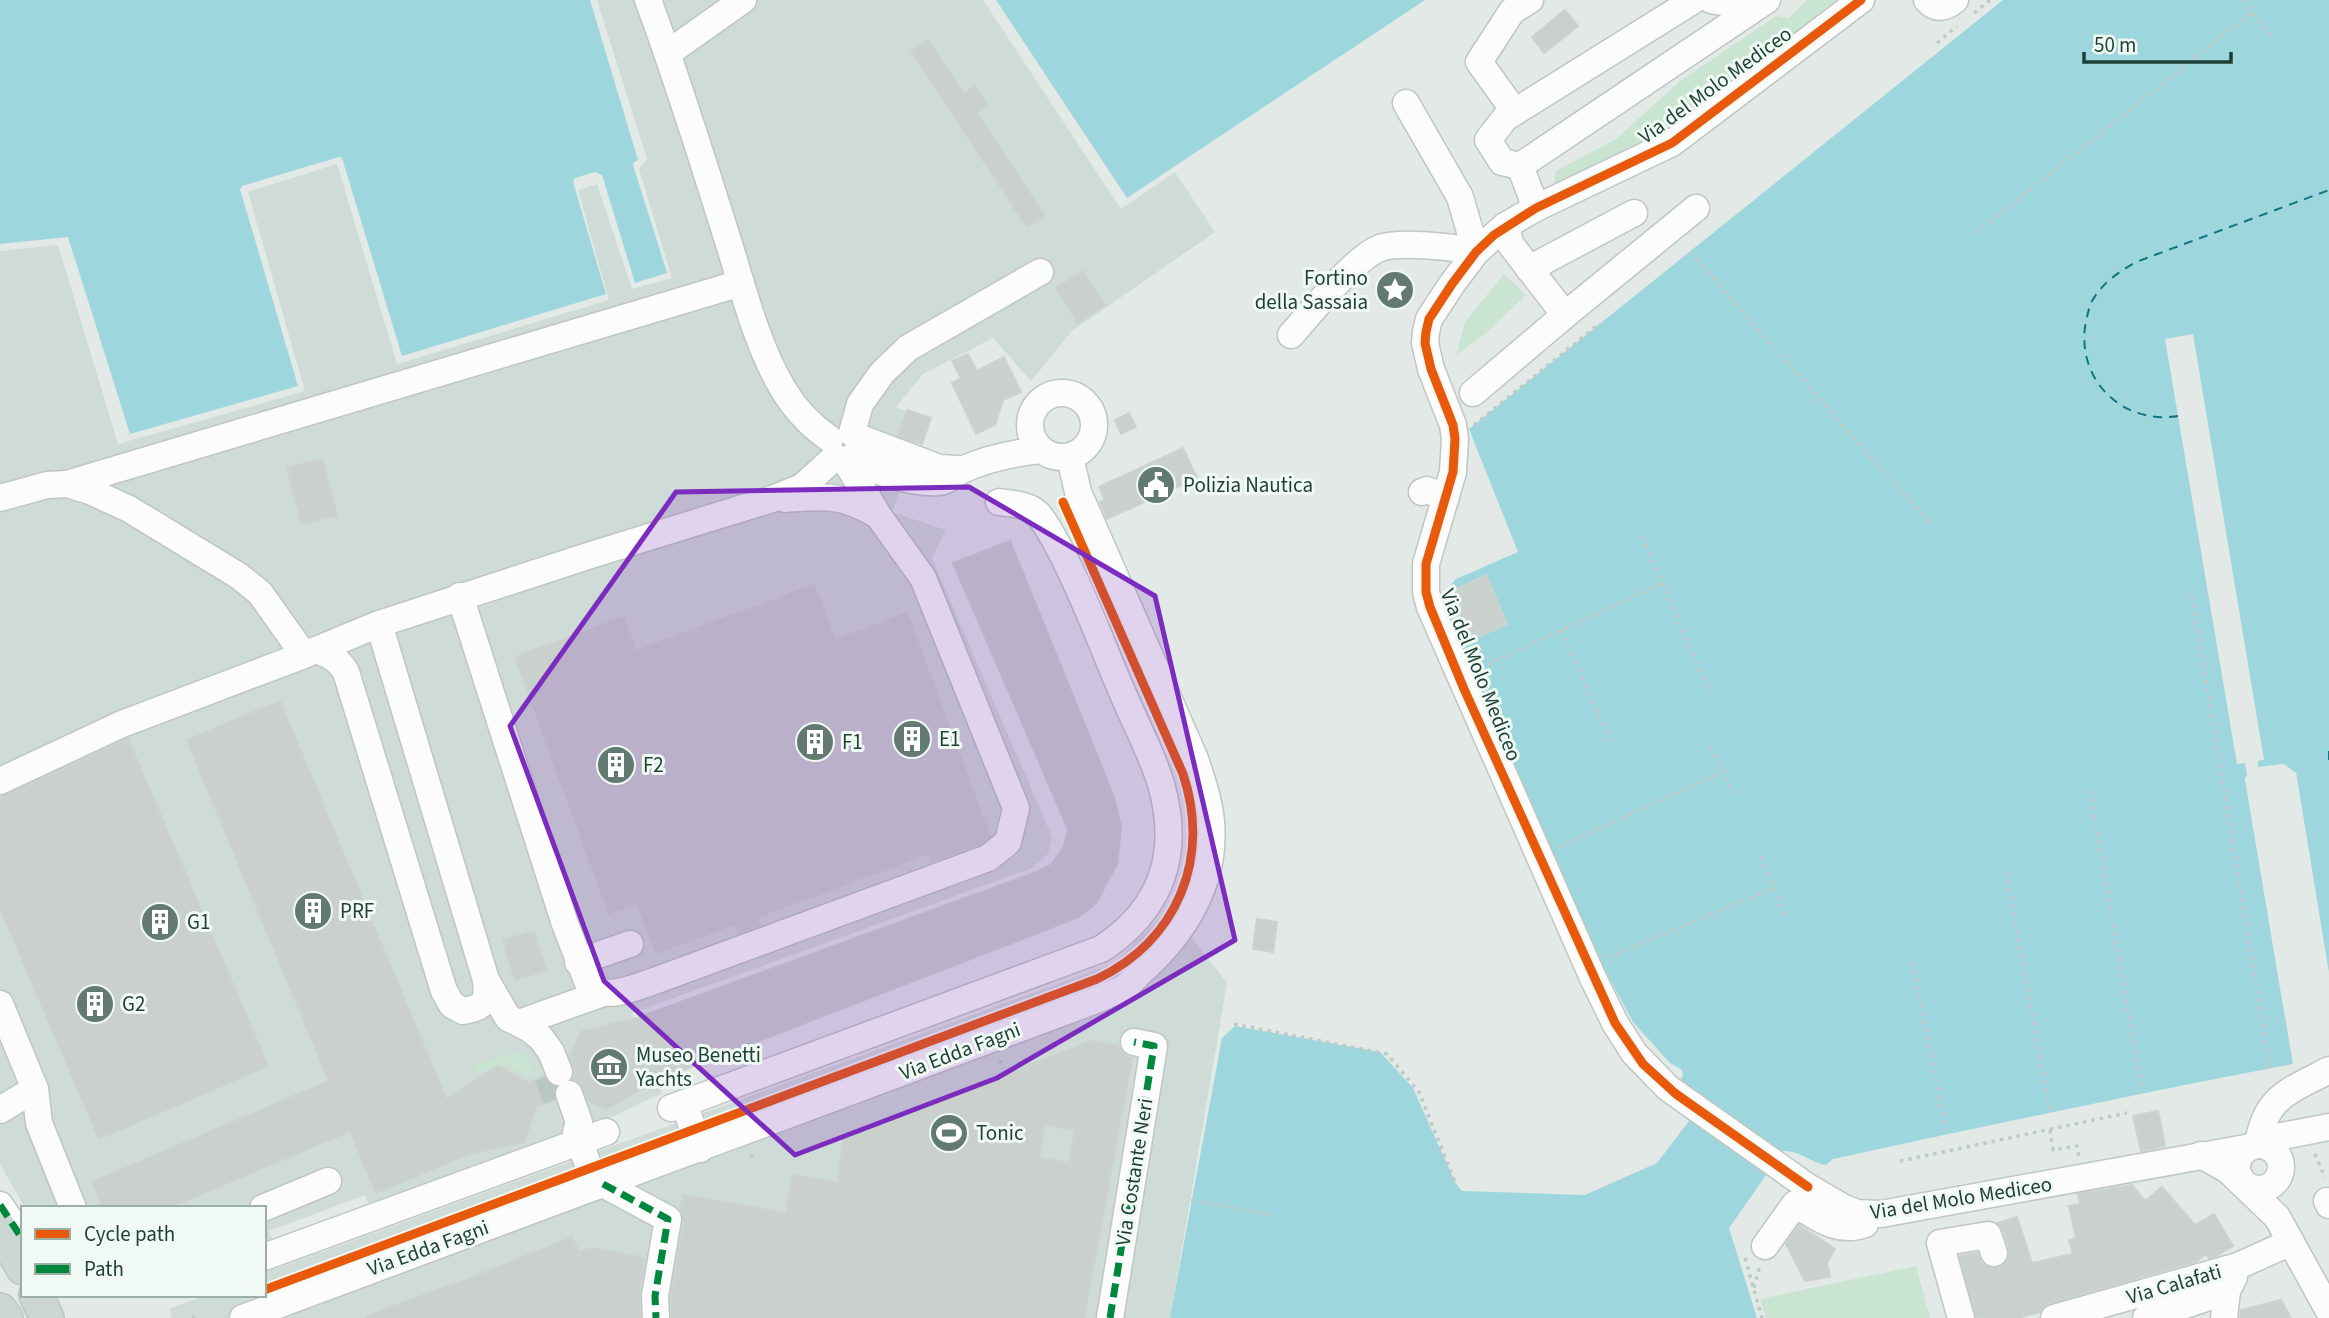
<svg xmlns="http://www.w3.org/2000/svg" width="2329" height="1318" font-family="'Source Sans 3',sans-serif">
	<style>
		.built { fill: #cfdbd6 }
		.green { fill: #c9e5d1 }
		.water { fill: #9dd7dd }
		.pier { fill: #e2e9e6 }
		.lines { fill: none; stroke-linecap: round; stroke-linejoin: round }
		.ferry { stroke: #117482; stroke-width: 2; stroke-dasharray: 9 7; stroke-linecap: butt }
		.building { fill: #cad1cd; stroke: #cbd2cf; stroke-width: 2; fill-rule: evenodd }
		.minor-tunnel { stroke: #bbc7c2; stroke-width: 26; stroke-dasharray: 26 13; stroke-linecap: butt }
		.minor-casing { stroke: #bfc6c3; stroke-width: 29 }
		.major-casing { stroke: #bbc6c2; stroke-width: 36 }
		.path { stroke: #bfcac6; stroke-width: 3.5; stroke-dasharray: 3.5 5; stroke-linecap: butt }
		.minor { stroke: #fbfcfb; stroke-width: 26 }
		.major { stroke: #ccd6d2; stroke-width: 33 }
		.quiet { stroke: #00873e; stroke-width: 7; stroke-dasharray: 14 7; stroke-linecap: butt }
		.cycleway-casing { stroke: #f0f9f4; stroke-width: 13 }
		.cycleway { stroke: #e8590c; stroke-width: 9 }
		.marked { fill: #7b2cbf; fill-opacity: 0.2; stroke: #7b2cbf; stroke-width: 5; stroke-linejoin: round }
		.labels { text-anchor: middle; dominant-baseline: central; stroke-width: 6; stroke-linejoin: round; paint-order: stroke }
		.street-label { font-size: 21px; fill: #1e3f34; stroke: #f0f9f4 }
		.poi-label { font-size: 21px; fill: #1e3f34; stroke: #f0f9f4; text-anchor: start }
	</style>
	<rect width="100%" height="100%" fill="#e2e9e6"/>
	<g class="built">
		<polygon points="597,0 983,0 1121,209 1175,172 1215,232 1072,331 1031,381 993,338 923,374 896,407 924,420 892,512 946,530 932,558 1052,837 1048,854 1032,868 632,1013 662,1093 608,1119 531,1146 370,1209 365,1195 269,1231 274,1245 264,1248 264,1208 25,1208 0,1164 0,251 58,245 118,444 305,391 248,192 337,164 397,364 609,300 578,190 597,184 632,289 672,278 639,169 647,159"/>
		<polygon points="1169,909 1227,983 1170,1318 172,1318 169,1309 206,1295 264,1295 264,1273 1113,964"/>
	</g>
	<g class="green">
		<polygon points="1807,0 1841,0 1660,138 1554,184 1556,171 1616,139 1679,82 1776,16 1789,18"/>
		<polygon points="1504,274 1526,295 1485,334 1456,355 1465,322"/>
		<polygon points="516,1052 528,1059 534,1073 527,1076 506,1064 476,1074 474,1066"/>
		<polygon points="1916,1266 1930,1318 1766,1318 1760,1299"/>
	</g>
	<g class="water">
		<polygon points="0,0 590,0 638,160 633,163 634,168 667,273 635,283 602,175 595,172 575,178 573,182 606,294 402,356 342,158 339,157 242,186 240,189 298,386 130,434 68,237 0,244"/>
		<polygon points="996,0 1425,0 1127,198"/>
		<path d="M2003,0H2329V974L2296,773L2283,764L2251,769L2245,779L2293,1064C2139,1093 1986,1126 1833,1159L1826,1165C1810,1162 1799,1150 1783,1151L1729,1228L1757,1318H1170L1222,1038L1235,1026L1380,1052L1413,1088L1455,1182L1462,1191L1585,1195L1657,1163L1705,1100L1680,1082L1683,1075L1682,1070L1669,1062L1633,1022L1600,961L1445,614L1444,592L1456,579L1518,552L1469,429Z"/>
	</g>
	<polygon class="pier" points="2193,334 2264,760 2258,761 2258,767 2283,764 2296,773 2329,974 2329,977 2326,974 2293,775 2282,767 2253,772 2249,780 2288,1017 2285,1017 2245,779 2247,775 2245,763 2237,764 2165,339"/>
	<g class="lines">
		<g class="ferry">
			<path d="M2178,416C2124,425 2078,382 2085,327C2087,318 2088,309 2092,301C2103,282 2119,272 2136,262L2329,190"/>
			<polyline points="2329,751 2329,765"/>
		</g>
	</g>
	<g class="building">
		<polygon points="1565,10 1578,26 1544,53 1532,37"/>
		<polygon points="928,40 964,94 975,86 988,106 977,113 1044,215 1027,227 911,51"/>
		<polygon points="1083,271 1105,305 1078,323 1056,288"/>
		<polygon points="968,354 977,371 1004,357 1021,392 1003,400 995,425 976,434 952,383 961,378 952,361"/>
		<polygon points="907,410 931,418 922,444 898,436"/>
		<polygon points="1129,413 1136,427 1121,434 1115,420"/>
		<polygon points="1183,448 1197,478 1107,519 1100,502 1105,500 1099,487"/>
		<polygon points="322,459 337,515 302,524 287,468"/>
		<polygon points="1010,541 1114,797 1121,828 1117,864 1096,903 1079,917 660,1079 606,1109 588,1101 580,1082 573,1079 575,1074 570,1058 580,1032 637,1018 1034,873 1051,865 1064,847 1068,829 953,563"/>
		<polygon points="1486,575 1507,624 1463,644 1449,612 1462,606 1454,590"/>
		<polygon points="814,585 835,640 907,613 990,837 980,844 964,850 932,861 929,853 757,917 760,925 739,933 735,924 656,953 637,903 609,913 515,657 624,617 636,651"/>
		<polygon points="280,701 446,1099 498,1066 529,1083 544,1077 549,1084 555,1087 554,1100 536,1107 524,1142 469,1154 376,1193 350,1131 169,1208 103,1208 92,1182 329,1081 187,740"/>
		<polygon points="128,739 268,1066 99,1139 0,908 0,797"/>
		<polygon points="1257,919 1277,922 1273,952 1253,949"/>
		<polygon points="534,931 546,970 515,980 503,940"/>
		<path d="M1090,1041L1119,1046L1124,1054L1132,1058L1084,1318H672L671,1297L684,1222L680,1210L683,1195L786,1213L793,1175L838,1183L843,1140ZM1045,1125L1075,1130L1069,1163L1039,1158Z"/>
		<polygon points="2158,1111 2165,1146 2141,1151 2133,1116"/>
		<polygon points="2132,1185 2145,1201 2162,1187 2195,1225 2214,1214 2233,1246 2218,1255 2209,1258 2206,1254 2197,1261 2050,1303 2040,1312 2018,1318 1976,1318 1960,1256 1977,1253 1983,1264 1992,1268 2000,1268 2005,1264 2009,1257 2009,1248 2003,1230 1998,1223 2017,1217 2032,1263 2073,1254 2069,1240 2076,1238 2069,1206 2080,1204 2078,1194"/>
		<polygon points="1799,1225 1835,1249 1827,1263 1830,1277 1805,1281 1786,1244"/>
		<polygon points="572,1237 579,1252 592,1248 645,1258 639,1294 640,1318 366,1318 366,1316 471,1278"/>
		<polygon points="2281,1300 2291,1318 2240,1318 2241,1310"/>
	</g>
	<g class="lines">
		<polyline class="minor-tunnel" points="547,1076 556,1099"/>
		<defs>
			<g id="minor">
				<path d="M648,0C678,80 703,162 729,244C744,292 757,345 783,389C795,409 811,426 830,439"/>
				<polyline points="1711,0 1754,8"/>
				<polyline points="1861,0 1672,143 1536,208 1505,226 1476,252 1452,284 1429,319 1426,332 1425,343 1431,369 1453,425 1455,439 1453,472 1426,564 1426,592 1430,607 1593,978 1615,1023 1634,1053 1668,1088 1808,1187 1844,1208 1857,1213 1881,1214 2251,1147"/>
				<path d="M1927,0C1936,10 1945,8 1955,0"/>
				<polyline points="668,53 743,0"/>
				<polyline points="1515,112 1479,62 1512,11 1530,0"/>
				<polyline points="1520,166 1502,162 1488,140 1505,118 1694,0"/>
				<polyline points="1536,208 1520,166 1767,0"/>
				<polyline points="1529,269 1634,213"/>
				<polyline points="1565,315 1696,208"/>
				<path d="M1291,335C1311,313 1354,258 1380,248C1399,241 1456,247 1476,252L1460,197L1406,103"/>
				<circle cx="1062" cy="425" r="32"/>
				<polyline points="1473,393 1565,315 1511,245 1505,226"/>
				<polyline points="852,433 860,404 882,373 908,348 1040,272"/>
				<polyline points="855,436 939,468 957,469"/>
				<path d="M850,458C874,471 911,484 938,482C947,482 954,474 962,470C987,458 1014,453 1040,450"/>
				<polyline points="67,484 741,283"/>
				<polyline points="1422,492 1427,490 1446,497"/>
				<polyline points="0,498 47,485 67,484 90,491 129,509 239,576 260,593 304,655"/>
				<path d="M785,499C826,496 840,494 878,515"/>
				<path d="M460,596L565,924L588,983C602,1003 637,987 657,980L988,858L1008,842L1016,808L923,578L878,515L845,460"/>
				<polyline points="379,624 486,980 508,1018 528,1028 541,1038 551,1052 559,1072"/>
				<path d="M316,650C330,655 338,659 346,672L444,991L452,1005L463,1011C485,1007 488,1002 486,980"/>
				<polyline points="0,781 122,724 304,655 379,624 594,554 772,499 802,487 835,457"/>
				<polyline points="578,962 630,944"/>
				<polyline points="0,1004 35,1089 39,1123 73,1208"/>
				<polyline points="519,1023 603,993"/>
				<polyline points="569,1094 579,1122 576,1132 596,1186"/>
				<polyline points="684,1103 700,1149"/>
				<path d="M671,1108L1101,949C1137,926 1164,892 1168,847C1170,826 1167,805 1161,784C1151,751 1133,719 1120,687C1100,640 1082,590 1058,546C1052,535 1046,523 1038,514C1028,504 1012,504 999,502"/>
				<polyline points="0,1110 35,1089"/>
				<circle cx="2259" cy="1167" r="22"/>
				<path d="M2258,1145C2265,1096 2290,1091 2329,1070"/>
				<polyline points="2258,1145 2282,1136 2329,1127"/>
				<polyline points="2201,1155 2228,1170 2277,1217 2329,1311"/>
				<polyline points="603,1184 668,1219 655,1296 656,1318"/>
				<polyline points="2327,1201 2329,1205"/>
				<polyline points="0,1205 23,1240"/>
				<polyline points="263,1208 328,1181"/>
				<path d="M1765,1246L1795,1204C1818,1218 1838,1234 1865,1224L1868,1214"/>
				<polyline points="264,1257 606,1132"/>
				<path d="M243,1318L1099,999C1107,995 1116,992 1124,988C1131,983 1137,975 1144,969C1186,931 1216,881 1211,822C1209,800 1202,780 1195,759L1078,492L1070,457"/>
				<polyline points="1110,1318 1154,1046 1134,1042"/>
				<polyline points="1961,1318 1940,1243 1988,1235 1994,1253"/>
				<polyline points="2054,1318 2238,1266 2291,1242"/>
				<polyline points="2146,1318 2227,1291"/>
				<polyline points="2224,1318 2227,1291 2234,1277"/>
			</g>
			<g id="major">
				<polyline points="0,1229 23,1268"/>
				<polyline points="36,1295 47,1318"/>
				<polyline points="0,1310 6,1318"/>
			</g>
		</defs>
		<use href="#minor" class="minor-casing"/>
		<use href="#major" class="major-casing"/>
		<g class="path">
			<polyline points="2243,0 2274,39"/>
			<polyline points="1974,13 1990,0"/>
			<polyline points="1937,43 1957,26"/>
			<polyline points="1976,233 2252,12"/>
			<polyline points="1690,252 1931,525"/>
			<polyline points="1474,425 1600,323"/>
			<polyline points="1642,536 1710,694"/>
			<polyline points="2192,596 2270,1068"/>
			<polyline points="1561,630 1610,741"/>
			<polyline points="1480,668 1663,583"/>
			<polyline points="1711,746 1733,794"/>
			<polyline points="2090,790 2142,1092"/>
			<polyline points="1559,847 1723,772"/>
			<polyline points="1761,856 1785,916"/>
			<polyline points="2006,871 2050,1112"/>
			<polyline points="1608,957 1774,888"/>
			<polyline points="1912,962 1947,1134"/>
			<polyline points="1234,1024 1387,1054 1419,1092 1455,1182"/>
			<polyline points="1000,1060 1003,1069"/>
			<polyline points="2050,1130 2053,1150 2077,1146 2079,1157"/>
			<polyline points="751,1154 754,1161"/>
			<polyline points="2315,1154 2325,1178"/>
			<polyline points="1900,1161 2127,1113"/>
			<polyline points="1191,1200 1270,1215"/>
			<polyline points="1745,1258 1762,1318"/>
			<polyline points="1754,1288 1760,1265"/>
			<polyline points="192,1318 198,1316"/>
		</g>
		<use href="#minor" class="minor"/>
		<use href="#major" class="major"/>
		<g class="quiet">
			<polyline points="603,1184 668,1219 655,1296 656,1318"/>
			<polyline points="0,1205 23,1240"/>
			<polyline points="1110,1318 1154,1046 1134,1042"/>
		</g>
		<defs>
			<g id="cycleway">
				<polyline points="1808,1187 1676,1094 1643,1064 1615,1023 1464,689 1430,607 1426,592 1426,564 1453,472 1455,439 1453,425 1431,369 1425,343 1426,332 1429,319 1452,284 1476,252 1494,235 1536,208 1672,143 1861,0"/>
				<path d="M264,1290L1097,979C1178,940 1211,858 1183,774L1063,502"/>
			</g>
		</defs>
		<use href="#cycleway" class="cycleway-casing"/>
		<use href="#cycleway" class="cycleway"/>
	</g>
	<path class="marked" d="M969,487L1155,596L1235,940L997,1078L795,1155L604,981L510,726L676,492Z"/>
	<defs>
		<symbol id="sight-disc" viewBox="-11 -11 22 22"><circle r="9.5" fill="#637a72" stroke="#f0f9f4"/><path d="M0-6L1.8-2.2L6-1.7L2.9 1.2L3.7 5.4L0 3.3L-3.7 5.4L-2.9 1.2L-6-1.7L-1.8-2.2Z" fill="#fff"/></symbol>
		<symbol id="civic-disc" viewBox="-11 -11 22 22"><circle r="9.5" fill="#637a72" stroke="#f0f9f4"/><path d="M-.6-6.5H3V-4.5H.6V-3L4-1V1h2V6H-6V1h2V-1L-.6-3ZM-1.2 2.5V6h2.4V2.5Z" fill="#fff"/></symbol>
		<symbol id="building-disc" viewBox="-11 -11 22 22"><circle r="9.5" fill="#637a72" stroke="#f0f9f4"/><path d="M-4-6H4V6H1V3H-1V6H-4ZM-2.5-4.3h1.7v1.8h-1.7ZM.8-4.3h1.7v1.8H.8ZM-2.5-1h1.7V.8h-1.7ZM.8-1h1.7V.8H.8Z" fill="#fff"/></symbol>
		<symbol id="museum-disc" viewBox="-11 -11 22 22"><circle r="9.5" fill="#637a72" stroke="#f0f9f4"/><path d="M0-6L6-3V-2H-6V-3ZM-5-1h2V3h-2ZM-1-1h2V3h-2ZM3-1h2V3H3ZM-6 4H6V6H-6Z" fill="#fff"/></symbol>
		<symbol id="stadium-disc" viewBox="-11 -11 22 22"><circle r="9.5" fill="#637a72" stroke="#f0f9f4"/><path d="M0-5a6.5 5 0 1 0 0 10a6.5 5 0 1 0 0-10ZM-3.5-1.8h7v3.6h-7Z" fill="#fff"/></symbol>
	</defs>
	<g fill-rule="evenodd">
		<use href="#sight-disc" x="1373" y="268" width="44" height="44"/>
		<use href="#civic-disc" x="1134" y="463" width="44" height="44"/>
		<use href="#building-disc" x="890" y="717" width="44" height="44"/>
		<use href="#building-disc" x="793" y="720" width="44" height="44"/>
		<use href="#building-disc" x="594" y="743" width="44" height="44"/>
		<use href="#building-disc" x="291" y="889" width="44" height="44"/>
		<use href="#building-disc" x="138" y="900" width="44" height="44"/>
		<use href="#building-disc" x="73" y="982" width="44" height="44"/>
		<use href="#museum-disc" x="587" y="1045" width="44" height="44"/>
		<use href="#stadium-disc" x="927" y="1111" width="44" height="44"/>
	</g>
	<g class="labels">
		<g class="street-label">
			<text transform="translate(1715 85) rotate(-36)">Via del Molo Mediceo</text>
			<text transform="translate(1481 675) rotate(68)">Via del Molo Mediceo</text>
			<text transform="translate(960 1051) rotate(-21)">Via Edda Fagni</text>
			<text transform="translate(1134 1172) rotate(-81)">Via Costante Neri</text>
			<text transform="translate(1961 1198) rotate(-9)">Via del Molo Mediceo</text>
			<text transform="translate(428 1248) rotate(-20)">Via Edda Fagni</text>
			<text transform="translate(2174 1284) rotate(-16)">Via Calafati</text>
		</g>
		<g class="poi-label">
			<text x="1368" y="278" text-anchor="end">Fortino<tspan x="1368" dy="24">della Sassaia</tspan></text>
			<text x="1183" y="485">Polizia Nautica</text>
			<text x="939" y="739">E1</text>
			<text x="842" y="742">F1</text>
			<text x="643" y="765">F2</text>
			<text x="340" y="911">PRF</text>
			<text x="187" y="922">G1</text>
			<text x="122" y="1004">G2</text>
			<text x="636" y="1055">Museo Benetti<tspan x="636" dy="24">Yachts</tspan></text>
			<text x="976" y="1133">Tonic</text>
		</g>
	</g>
	<rect x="21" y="1206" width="245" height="91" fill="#f0f9f4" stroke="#9cafa7" stroke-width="2"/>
	<rect x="35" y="1229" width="35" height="10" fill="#e8590c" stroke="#9cafa7" stroke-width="2"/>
	<text x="84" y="1241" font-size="21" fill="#1e3f34">Cycle path</text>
	<rect x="35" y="1264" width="35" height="10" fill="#00873e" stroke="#9cafa7" stroke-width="2"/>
	<text x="84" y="1276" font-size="21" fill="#1e3f34">Path</text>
	<path d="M2084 52v10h147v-10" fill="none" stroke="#1e3f34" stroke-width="3.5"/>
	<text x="2094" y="52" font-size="21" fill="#1e3f34" stroke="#f0f9f4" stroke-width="5" paint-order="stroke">50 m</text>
</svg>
